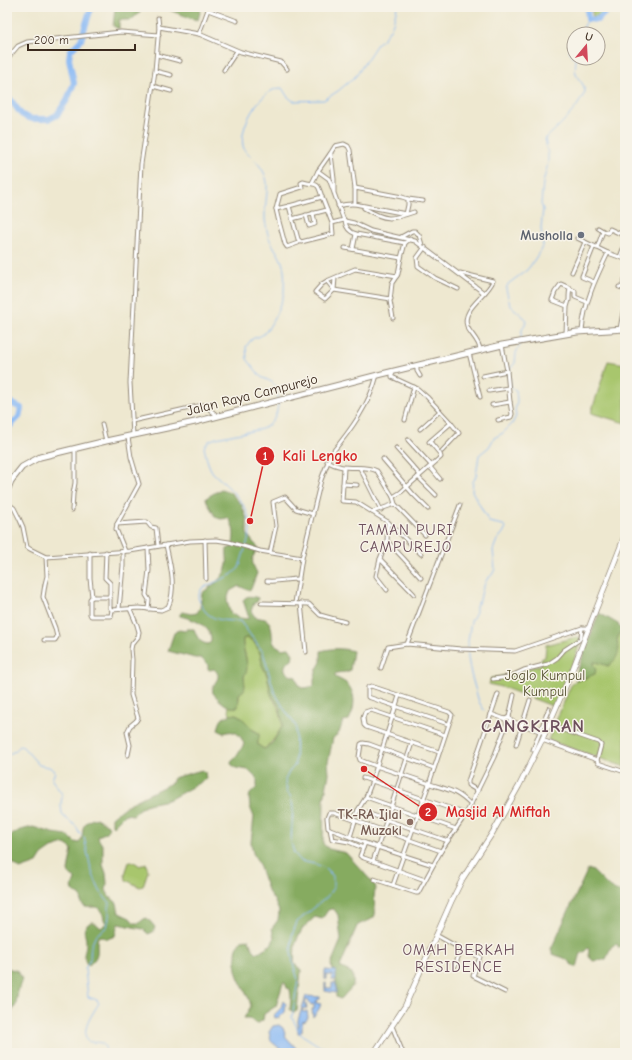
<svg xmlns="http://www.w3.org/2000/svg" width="632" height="1060" font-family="'Comic Neue',sans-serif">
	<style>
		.green { fill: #a8c66d; stroke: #727846 }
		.forest { fill: #86ab60; stroke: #606a3f }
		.water { fill: #89b9f5; stroke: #62728a }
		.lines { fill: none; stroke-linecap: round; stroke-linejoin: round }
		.stream { stroke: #89b9f5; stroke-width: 1 }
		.river { stroke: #89b9f5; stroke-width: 6 }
		.street-casing { stroke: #948977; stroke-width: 5 }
		.secondary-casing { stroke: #948977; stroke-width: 6 }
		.primary-casing { stroke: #948977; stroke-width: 7 }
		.street { stroke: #fff; stroke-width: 3 }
		.secondary { stroke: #fff; stroke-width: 4.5 }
		.primary { stroke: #fff; stroke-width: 5 }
		.worship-dot { fill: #6b7280; stroke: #f7f3e8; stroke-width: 1.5 }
		.education-dot { fill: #8d6e63; stroke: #f7f3e8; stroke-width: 1.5 }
		.labels { text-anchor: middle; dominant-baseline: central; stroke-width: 3; stroke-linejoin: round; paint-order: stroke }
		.worship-label { font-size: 14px; font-weight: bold; fill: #5b616d; stroke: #f7f3e8; text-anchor: end }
		.street-label { font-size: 14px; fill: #3b2a1e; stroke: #f7f3e8 }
		.park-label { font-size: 14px; fill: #565132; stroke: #f7f3e8 }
		.education-label { font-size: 14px; font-weight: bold; fill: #785e54; stroke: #f7f3e8; text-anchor: end }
		.neighbourhood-label { font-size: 15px; letter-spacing: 1px; fill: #6d4f5c; stroke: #f7f3e8 }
		.district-label { font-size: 18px; font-weight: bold; letter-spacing: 1px; fill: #6d4f5c; stroke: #f7f3e8 }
		.leader { fill: none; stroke: #d62828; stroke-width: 1.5 }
		.callout-dot { fill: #d62828; stroke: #f7f3e8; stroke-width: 1.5 }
		.mark-label { font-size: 12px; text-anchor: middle; font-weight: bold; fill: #fff }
		.callout-label { font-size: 15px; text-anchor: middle; font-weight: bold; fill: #d62828; stroke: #f7f3e8; stroke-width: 3; stroke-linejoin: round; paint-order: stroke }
	</style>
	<rect width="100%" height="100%" fill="#f7f3e8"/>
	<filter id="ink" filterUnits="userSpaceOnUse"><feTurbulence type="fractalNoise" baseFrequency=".025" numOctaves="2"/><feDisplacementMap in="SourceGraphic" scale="8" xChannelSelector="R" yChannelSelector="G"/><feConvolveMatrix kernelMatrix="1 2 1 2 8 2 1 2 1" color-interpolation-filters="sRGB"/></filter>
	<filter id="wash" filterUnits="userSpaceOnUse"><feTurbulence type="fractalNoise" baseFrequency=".012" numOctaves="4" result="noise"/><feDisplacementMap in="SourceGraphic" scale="16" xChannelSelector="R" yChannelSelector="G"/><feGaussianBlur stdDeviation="0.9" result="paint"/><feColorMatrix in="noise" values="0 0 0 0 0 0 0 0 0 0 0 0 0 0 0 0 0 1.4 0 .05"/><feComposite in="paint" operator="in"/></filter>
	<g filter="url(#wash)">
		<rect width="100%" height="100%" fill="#eee8d0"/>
		<g class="green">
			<polygon points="592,7 603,7 603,11 599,15 593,17 592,12"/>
			<polygon points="608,361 625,364 625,423 591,413"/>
			<path d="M623,630L625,631V767L548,740L572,683L576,681L586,678L595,672L593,665L594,662L600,663L608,666L619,648C615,641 618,635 623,630Z"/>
			<path d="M576,637L582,638L573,663L555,707L505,688L489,684L491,678C508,676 524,668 541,665V659L545,657L546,645Z"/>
			<path d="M245,638C257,639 261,655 262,664C263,668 266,672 267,676C269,682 269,688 271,694C274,703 279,705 281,716C281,719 283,722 282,725C281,731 269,746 264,749L258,745L256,731L253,730L237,714L230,715L228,706L232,707L239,700V694C249,685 241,686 244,677C245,671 247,665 246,658C245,651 242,647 243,639Z"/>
			<polygon points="129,862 134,862 140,866 146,863 148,871 143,886 140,887 126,880 125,874"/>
		</g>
		<g class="forest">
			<polygon points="115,7 141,7 140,12 131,20 119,20 119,29 113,26"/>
			<path d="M164,7H197L201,9L198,20C187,18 176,12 164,8Z"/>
			<path d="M221,489L230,492L241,504L247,519V534L253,542L258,547C252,558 250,561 257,573L251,589L248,590L239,586L230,591L227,600L230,612C234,617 244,620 249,618L243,600C247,595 252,596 258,598L257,602L254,603L251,611L255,617C258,618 262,618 265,619C275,624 270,636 274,644L282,649L289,648L293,654L292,660C286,661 282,668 287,673C288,675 293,676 296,677L299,686L302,688L313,687L314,686V679L317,669L321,662V651C332,648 342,648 353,651L350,670C345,674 340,671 335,674V677C339,679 343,681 346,683C357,693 355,708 349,720L343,721L339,733L333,738L328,762L329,774L324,799L323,844L329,849L346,853L375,885L376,889C371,898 378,912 374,917C369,922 362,922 357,926L340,967L352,973C356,989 351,986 342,998L340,999L336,997V971L332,970L331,964L341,940L338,915L334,909H331L328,910L322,919L315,917L303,928L298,937L295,945L294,962L301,971L297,1011L294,1012L290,1010L291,997L290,989L287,988L285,983H283L276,1006L264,1014L263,1020L256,1024L249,1018H244L251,1006C247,988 232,977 236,956C236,952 236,948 239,944C242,940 243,938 249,940L253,949L257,953L272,944L274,938L272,928L278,920L279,911L274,900L269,893L258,862L253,853L251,842L254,817L250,807L249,798L250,794L257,787V779L248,770L236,768L231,764L232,760L237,756L244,744C240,734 235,729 224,733L218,730C221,716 224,716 237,714L244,720L253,730L259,733C260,738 257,740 258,745L264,749L269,746L273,742L283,725L282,721L280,708L271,694L267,674L262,665L261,655L254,642L249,638H245L243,639C241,651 252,666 244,676L245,686L244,690L239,694L238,707C228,710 219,700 213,693C210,682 225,679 214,669L210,670L208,669V665L201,658H195L168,651L174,633L179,630L185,631L187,629H194C197,637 199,643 208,644L211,642C213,626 193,619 180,616V614L182,612L191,614L197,613L200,608L202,593C212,585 224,579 227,565C228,559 226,554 227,549L232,547C235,538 235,526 228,518L221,519L215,517C213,510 207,505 206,498Z"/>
			<path d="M599,613L618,624L623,630C618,635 615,641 619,648C618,656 615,661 608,666L600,663L594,662L593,665L596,668L595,674L576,681V675Z"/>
			<path d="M202,770L205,772L206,779C193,786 182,793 170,799C162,802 153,802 145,805C141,807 137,812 133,815L125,814L113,826L112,825V817L127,805L173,782V778Z"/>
			<path d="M96,818L108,825L109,828L105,833L98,836L99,840L103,846V865L106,873L107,883L106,890L109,896L117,903L119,913L130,918L134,923H139L144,919L147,918L155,927L153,932L148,934L143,929L118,924L115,936L107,939L101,936L98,937C95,950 102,954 89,965H87C81,952 86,953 86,942C86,933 80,929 91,922H94L101,928L106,923C102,918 104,911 100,909C95,904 86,911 82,904C81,902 82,898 80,895L74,893L72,887L75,880L74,877L69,874L68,871L72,849L65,844L52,848L42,855L37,863L20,869L13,863L7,867V838L20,830L33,827L53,833L67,835L75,842L79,843C87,833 76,824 96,818Z"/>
			<path d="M588,869L593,871L609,887L625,894V944L619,948L617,944C609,945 610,952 606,959L593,961C589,957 588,954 589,949L588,948L584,952L581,953L577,967C572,966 570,963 566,959C563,957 557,956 553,954L551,949Z"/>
			<polygon points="7,968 18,971 22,979 18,991 16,1005 7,1020"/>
		</g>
		<g class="water">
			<polygon points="325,970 336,971 336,980 332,980 332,975 326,975 326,980 325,979"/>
			<polygon points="325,983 326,983 326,988 332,988 332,983 336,983 336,993 325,991"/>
			<polygon points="306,996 320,997 320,999 317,1000 316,1003 321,1004 319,1009 313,1017 312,1009 314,1009 314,1004 311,1005 310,1003 309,1004 308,1000 305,1001 307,1008 302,1009 303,1012 307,1011 308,1017 306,1021 302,1022 302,1031 300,1033 298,1033 298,1020"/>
			<polygon points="283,1001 286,1004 285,1012 280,1017 275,1018 274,1015 281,1008"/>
			<polygon points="279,1025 283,1028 286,1037 296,1048 293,1053 285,1053 271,1041 269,1032 273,1026"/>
		</g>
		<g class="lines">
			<g class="stream">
				<polyline points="576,34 582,30 588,19"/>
				<path d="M574,36C567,43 567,50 574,57"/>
				<path d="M521,339L522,330L527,320L510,305L506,289L508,284L527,270L531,265L540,251L543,245L541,228L543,209L541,204L543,183L548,163V154L545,139C559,126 577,110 585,92C584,82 579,82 576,74C574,69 577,64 575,58"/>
				<path d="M278,399L276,387L272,382L261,377L247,359L246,347C248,344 250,340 254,338C256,337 260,337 262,335C270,331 283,300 284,292C284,286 285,277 284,271C283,258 274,249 269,238C267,232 266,225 265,220C264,208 268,195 267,183C266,173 259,164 252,157C249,155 245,152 244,149C236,130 261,87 282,88L287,96L293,101L324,100L338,91L356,76L377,44L383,39L391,28L393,23L397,7"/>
				<path d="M246,546C258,518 242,500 223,482C220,479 216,476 213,473C208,466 206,456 204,447L209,441L216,438L262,429C273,424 278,415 278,402"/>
				<path d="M245,549L239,568L231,575L202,588L198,597C205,620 219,621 240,621L263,652L274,691L286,712L296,726L295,765L289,772L285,780L287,792L291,797L293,808L291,842L294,853L301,861L315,864L325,868L333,876V888L327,897L297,922L292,935L291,952L293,963L298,980L292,1017L298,1030"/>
				<polyline points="484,710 479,702 471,674 468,658 468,641 471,621 476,612 476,606 480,600 482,590 487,579 492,575 495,569 493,550 497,540 503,533 506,527 503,525 489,522 472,491 473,482 476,476 479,455 489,447 494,438 503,433 512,424 516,416 515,411 517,401 516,390 511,388 509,374 510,369 515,363 516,353 520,344"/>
				<path d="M7,755L15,751L20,746L23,747L39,765L49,767L55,771L52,780L62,794L61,806L62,813L63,816L76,826L79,833L84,837L91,869L96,882L100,891L109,903V917L107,927L96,935L91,946L90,959L85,969L88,997L97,1000L99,1003C92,1015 83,1026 86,1040C94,1046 105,1036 106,1053"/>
				<polyline points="299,1033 321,1047 342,1049 349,1053"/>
			</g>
			<g class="river">
				<polyline points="587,7 588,19 597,20 609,9 609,7"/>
				<polyline points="7,99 11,100 21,114 26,117 32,119 49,119 57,115 67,100 74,83 69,59 70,51 81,40 89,14 92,7"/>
				<polyline points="7,395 9,402 21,408 19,417 7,429"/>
			</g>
		</g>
	</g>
	<g filter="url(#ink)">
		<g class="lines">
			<defs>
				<g id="street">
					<polyline points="208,10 237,21"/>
					<polyline points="158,18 159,27"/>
					<polyline points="199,34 241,52 281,62 287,69"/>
					<polyline points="157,55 180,61"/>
					<polyline points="7,59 18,46 27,42 121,32 159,35"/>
					<polyline points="224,70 237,51"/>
					<polyline points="155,71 171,75"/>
					<polyline points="153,86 171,91"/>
					<polyline points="330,154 335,146 344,144 348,146 350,150 355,188"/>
					<polyline points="312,183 318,171"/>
					<polyline points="334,193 334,179 331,154 330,154 318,171 329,179 343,218 345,221 354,223 371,231 415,241 484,293"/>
					<polyline points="408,199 423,201"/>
					<path d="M289,206L276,209L280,194L302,187L301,183L303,182C317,186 317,180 322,197"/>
					<path d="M338,206C346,204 352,203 360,205L406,214L408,205V199L402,197L355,188V204"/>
					<path d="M364,208C386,221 391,220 414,212"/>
					<polyline points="276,209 278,218 285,244 287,247 298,243 299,241"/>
					<polyline points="306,215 309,226 315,224 313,213"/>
					<polyline points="292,219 327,210"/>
					<path d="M345,221C346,228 349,232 356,234L405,243L410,239"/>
					<polyline points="332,223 322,197 289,206 298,239 301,242 333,234 332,223 344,220"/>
					<polyline points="598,228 603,231"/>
					<polyline points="401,237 412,231 415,231 419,235 422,245"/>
					<polyline points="577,238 608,253 625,259"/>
					<polyline points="594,246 582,276 582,277 594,282"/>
					<polyline points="425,247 417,258 418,266 435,278 458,289"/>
					<polyline points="345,248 401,258 405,243"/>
					<polyline points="597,248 603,231 608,233 610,229 625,236"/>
					<polyline points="353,249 356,234"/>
					<polyline points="620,257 625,244"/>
					<polyline points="572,272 585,242"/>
					<path d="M460,273L493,281C487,296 461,309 467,326C470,334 480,341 480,350"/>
					<polyline points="335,278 334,290 325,299 315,292 322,284 327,281 355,269 397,276"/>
					<polyline points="327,281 334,290 391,299"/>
					<polyline points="619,287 625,289"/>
					<polyline points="622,288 625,279"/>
					<polyline points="570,289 575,291 575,297 587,302"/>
					<polyline points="393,318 390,301 392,283 398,274 401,258"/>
					<polyline points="620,329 625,302"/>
					<path d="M582,331C584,303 596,278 608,253"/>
					<path d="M566,334L567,307L569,300C569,295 569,292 570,288L561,284L555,292L552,300L567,306"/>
					<polyline points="469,353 480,397"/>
					<polyline points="417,366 417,371 420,376"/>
					<polyline points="392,371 392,377 418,389 427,397 451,423 429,442"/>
					<polyline points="483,376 507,371"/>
					<polyline points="489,391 508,388"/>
					<polyline points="492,405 510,402"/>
					<polyline points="405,420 414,387"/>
					<polyline points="498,420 511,417 512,414 510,402 507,371 502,345"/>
					<path d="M132,421L203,405H205C209,410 213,411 217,416"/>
					<polyline points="102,424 106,441"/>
					<polyline points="420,429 440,411"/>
					<polyline points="133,435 130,383 141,164 155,71 159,27 199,34 209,7"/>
					<polyline points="128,437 131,457 139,484 117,524 147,522 151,527 156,528 158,546"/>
					<polyline points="408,440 431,465"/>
					<polyline points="396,448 420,475"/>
					<polyline points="442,451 459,433 451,423"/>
					<polyline points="383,459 413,494 428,509"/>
					<path d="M327,461C345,473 362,463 377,471L393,497L395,504L425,535"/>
					<polyline points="430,467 440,479"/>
					<polyline points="344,468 342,501 356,502 388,522 421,554"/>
					<polyline points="360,468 381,510"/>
					<polyline points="418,477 436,495"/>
					<polyline points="343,484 357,485"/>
					<polyline points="393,497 401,492 441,457 440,454 431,443"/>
					<path d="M7,503L14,508L19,518L23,527L27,547L30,549L46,557L130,551L190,541L216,540L229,542L260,551L302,558L321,480L331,454C350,431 370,404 377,375"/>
					<polyline points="72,510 73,494 75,483 75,449"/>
					<polyline points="372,512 395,504"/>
					<polyline points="117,524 116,529 125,551"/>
					<polyline points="205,540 206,579"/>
					<polyline points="387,541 404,559 421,578"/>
					<polyline points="148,548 149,570 146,595 149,600 148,609"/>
					<polyline points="106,552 105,578 110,583 110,597"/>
					<path d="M90,553V578L92,597H110V608L112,610L139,608L161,610L168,607C177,589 170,564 166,545"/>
					<polyline points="270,553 276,526 273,502 285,497 296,509 313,514"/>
					<polyline points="380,559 414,594"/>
					<path d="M267,581C278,582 288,579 299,579"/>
					<polyline points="387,590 376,576 380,559 387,541 388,522"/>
					<polyline points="92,597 90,599 90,614 91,616 111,616 112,610"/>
					<polyline points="261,603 309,604 320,615 345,622"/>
					<polyline points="295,603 302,558"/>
					<polyline points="301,603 306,652"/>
					<polyline points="119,609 123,566 123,551"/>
					<polyline points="44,640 55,640 57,637 55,628 43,597 45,584 47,576 46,557"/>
					<polyline points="407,644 460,505"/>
					<polyline points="381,668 388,647 407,644 461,649 515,651 582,628"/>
					<polyline points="493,679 509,677 524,670 548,664 557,658 564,650 579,640 581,637 582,628 588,628"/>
					<polyline points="491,714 505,719"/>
					<polyline points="509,717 514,695"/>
					<polyline points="511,721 509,717 505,719 507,723 511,721 545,733"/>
					<polyline points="549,725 598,742 601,745 597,760 598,763 625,772"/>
					<polyline points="542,740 597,760"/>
					<polyline points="516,745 530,700"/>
					<polyline points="533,750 549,708"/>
					<polyline points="439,752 366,727 364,725 363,718 365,712 371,710 445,735"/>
					<polyline points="128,755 130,745 127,732 130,726 136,721 138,718 131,695 132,660 131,649 132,644 138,637 139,632 137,625 130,609"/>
					<path d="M434,768L369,744L363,743L361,744L359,757L360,760C382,769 405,775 427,783C447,790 455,789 471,805"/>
					<polyline points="363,778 372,781 399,696"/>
					<polyline points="478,791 468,785 468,781 498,694"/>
					<polyline points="366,797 372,781 466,814"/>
					<polyline points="358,810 366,797 456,829"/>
					<polyline points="354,820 358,810 448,841"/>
					<polyline points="330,829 365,843 433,865"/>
					<polyline points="350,837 355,821"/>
					<polyline points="365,843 363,848 349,842 332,839 330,829 328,828 327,818 329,813 334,813 441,851"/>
					<polyline points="363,848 360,856 364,858 425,880"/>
					<polyline points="373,861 412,743"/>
					<polyline points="374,879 416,893 418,893 441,851 466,814 494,757 507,723"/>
					<polyline points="393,885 429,784 452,715 449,712 371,686 368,687 368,697 448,724"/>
					<polyline points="436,935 461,949 480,957 473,976 505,992"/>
					<polyline points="455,966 461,949"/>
					<polyline points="392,1026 403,1053"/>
				</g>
				<polyline id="secondary" points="374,1053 405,1006 451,902 463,878 493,832 519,786 542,740 570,676 625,535"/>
				<polyline id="primary" points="7,491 11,481 22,467 40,457 106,441 195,422 382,374 502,345 577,332 625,329"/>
			</defs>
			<use href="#street" class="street-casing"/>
			<use href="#secondary" class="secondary-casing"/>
			<use href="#primary" class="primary-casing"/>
			<use href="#street" class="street"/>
			<use href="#secondary" class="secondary"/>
			<use href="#primary" class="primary"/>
		</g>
	</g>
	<circle class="worship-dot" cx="581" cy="235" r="4"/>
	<circle class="education-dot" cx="410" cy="822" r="4"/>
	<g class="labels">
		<g class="worship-label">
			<text x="573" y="235">Musholla</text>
		</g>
		<g class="street-label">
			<text transform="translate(252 395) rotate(-14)">Jalan Raya Campurejo</text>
		</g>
		<g class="park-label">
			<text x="545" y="675">Joglo Kumpul<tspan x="545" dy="16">Kumpul</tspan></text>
		</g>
		<g class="education-label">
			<text x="402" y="814">TK-RA Ijlal<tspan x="402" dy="16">Muzaki</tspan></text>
		</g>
		<g class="neighbourhood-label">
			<text x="406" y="530">TAMAN PURI<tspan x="406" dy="17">CAMPUREJO</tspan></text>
			<text x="459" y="950">OMAH BERKAH<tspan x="459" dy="17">RESIDENCE</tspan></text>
		</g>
		<g class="district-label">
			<text x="533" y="726">CANGKIRAN</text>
		</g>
	</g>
	<path class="leader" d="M250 521L265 456M364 769L428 812"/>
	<g class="callout-dot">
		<circle cx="250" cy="521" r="4"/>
		<circle cx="364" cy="769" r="4"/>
		<circle cx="265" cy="456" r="10"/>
		<circle cx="428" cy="812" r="10"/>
	</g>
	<g class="mark-label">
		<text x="265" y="460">1</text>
		<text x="428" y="816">2</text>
	</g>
	<g class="callout-label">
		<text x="320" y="461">Kali Lengko</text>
		<text x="498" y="817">Masjid Al Miftah</text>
	</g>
	<rect width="632" height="1060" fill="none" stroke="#f7f3e8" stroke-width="24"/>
	<g transform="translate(586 46) rotate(18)"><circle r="19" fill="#f7f3e8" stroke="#aca397"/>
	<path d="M0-3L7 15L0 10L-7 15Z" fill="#d1495b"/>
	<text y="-6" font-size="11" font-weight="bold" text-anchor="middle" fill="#3b2a1e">U</text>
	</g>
	<path d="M28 44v6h107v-6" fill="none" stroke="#3b2a1e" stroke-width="2"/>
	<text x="34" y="44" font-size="12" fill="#3b2a1e" stroke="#f7f3e8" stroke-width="3" paint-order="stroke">200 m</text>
</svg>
